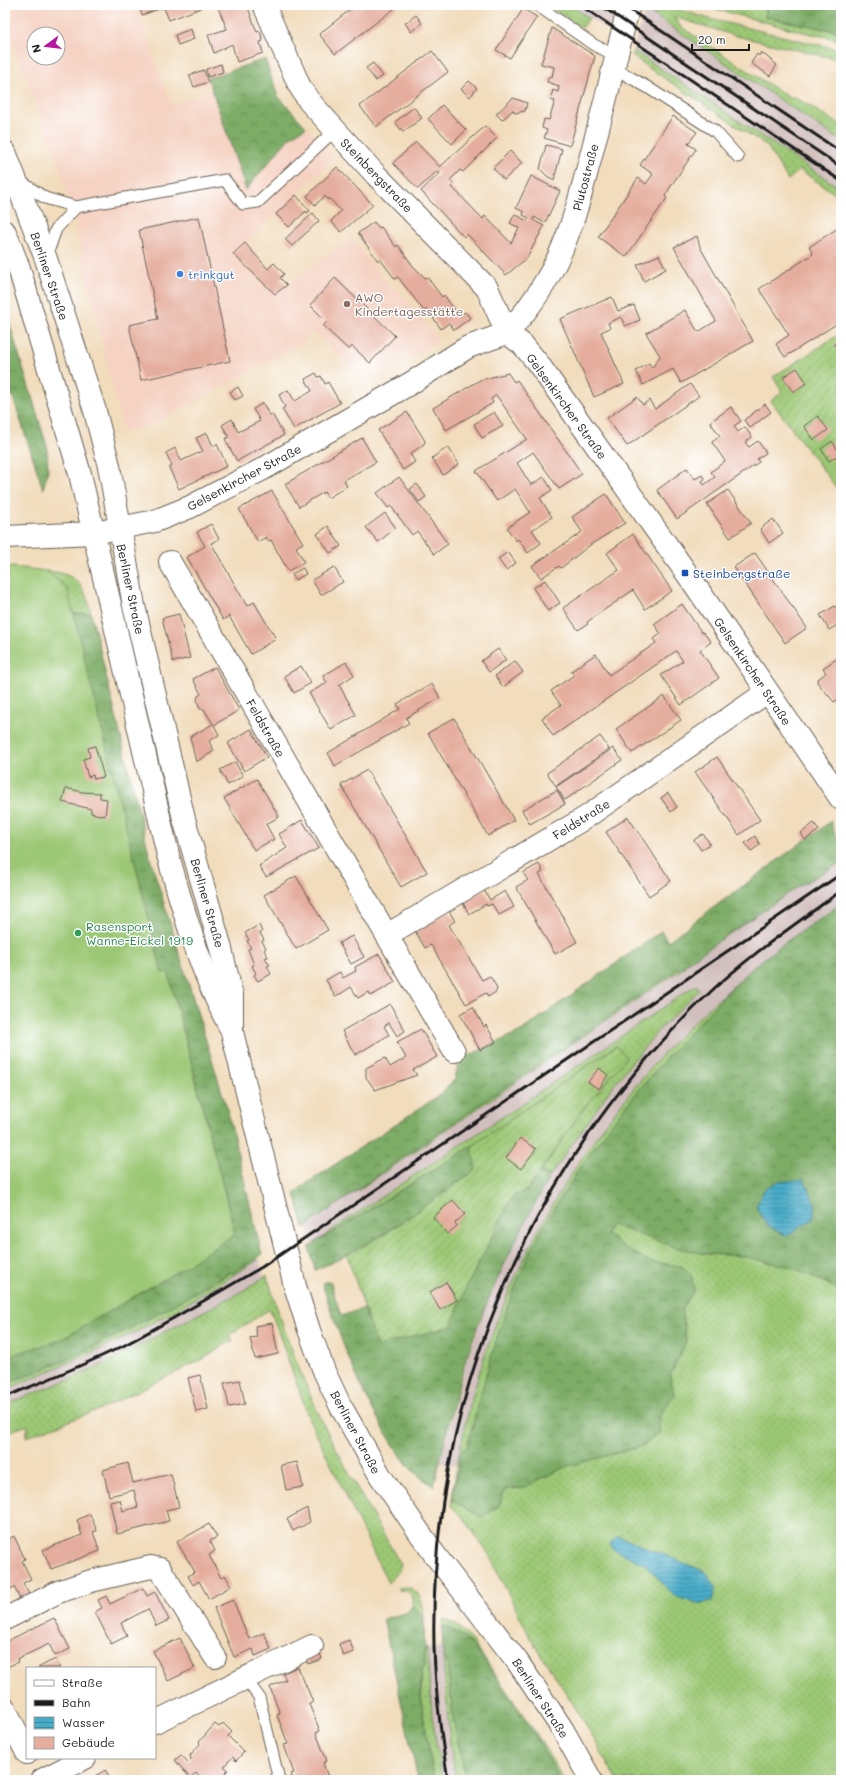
<svg xmlns="http://www.w3.org/2000/svg" width="846" height="1785" font-family="Mali,sans-serif">
	<style>
		.built { fill: #f5d2c2; fill-rule: evenodd }
		.railway { fill: #d1bfbd }
		.grass { fill: url(#grass-dots); stroke: #5c7248 }
		.forest { fill: url(#forest-crowns); stroke: #4c6441 }
		.garden { fill: url(#garden-furrows); stroke: #5c7248 }
		.pitch { fill: #9cc875; stroke: #5c7248 }
		.water { fill: url(#water-rules); stroke: #326472 }
		.building { fill: #e5ad9d }
		.lines { fill: none; stroke-linecap: round; stroke-linejoin: round }
		.lane-casing { stroke: #675f54; stroke-width: 13 }
		.street-casing { stroke: #675f54; stroke-width: 24 }
		.secondary-casing { stroke: #675f54; stroke-width: 24 }
		.lane { stroke: #fff; stroke-width: 11 }
		.street { stroke: #fff; stroke-width: 22 }
		.secondary { stroke: #fff; stroke-width: 22 }
		.rail { stroke: #1c1c1c; stroke-width: 3 }
		.shop-dot { fill: #3f7fe0; stroke: #fff; stroke-width: 1.5 }
		.education-dot { fill: #8d6e63; stroke: #fff; stroke-width: 1.5 }
		.transit-dot { fill: #1a4fb4; stroke: #fff; stroke-width: 1.5 }
		.leisure-dot { fill: #2e9e5b; stroke: #fff; stroke-width: 1.5 }
		.labels { text-anchor: middle; dominant-baseline: central; stroke-width: 3; stroke-linejoin: round; paint-order: stroke }
		.street-label { font-size: 12px; fill: #1c1c1c; stroke: #fff }
		.shop-label { font-size: 12px; fill: #366cbe; stroke: #fff; text-anchor: start }
		.education-label { font-size: 12px; fill: #785e54; stroke: #fff; text-anchor: start }
		.transit-label { font-size: 12px; fill: #164399; stroke: #fff; text-anchor: start }
		.leisure-label { font-size: 12px; fill: #27864d; stroke: #fff; text-anchor: start }
	</style>
	<defs>
		<pattern id="grass-dots" width="8" height="8" patternUnits="userSpaceOnUse"><rect width="8" height="8" fill="#9cc875"/><path d="M2 2h.1M6 6h.1" fill="none" stroke="#86ab65" stroke-width="1.8" stroke-linecap="round"/></pattern>
		<pattern id="forest-crowns" width="20" height="18" patternUnits="userSpaceOnUse"><rect width="20" height="18" fill="#7dac66"/><path d="M2 6a3 3 0 1 1 6 0M12 15a3 3 0 1 1 6 0" fill="none" stroke="#668b53"/></pattern>
		<pattern id="garden-furrows" width="10" height="10" patternUnits="userSpaceOnUse"><rect width="10" height="10" fill="#9cc875"/><path d="M-1 1l2-2M0 10L10 0M9 11l2-2" fill="none" stroke="#86ab65"/></pattern>
		<pattern id="water-rules" width="6" height="5" patternUnits="userSpaceOnUse"><rect width="6" height="5" fill="#48acc8"/><path d="M0 2.5h6" fill="none" stroke="#3b8ba2"/></pattern>
	</defs>
	<rect width="100%" height="100%" fill="#fff"/>
	<filter id="ink" filterUnits="userSpaceOnUse"><feTurbulence type="fractalNoise" baseFrequency=".025" numOctaves="2"/><feDisplacementMap in="SourceGraphic" scale="8" xChannelSelector="R" yChannelSelector="G"/><feConvolveMatrix kernelMatrix="1 2 1 2 8 2 1 2 1" color-interpolation-filters="sRGB"/></filter>
	<filter id="wash" filterUnits="userSpaceOnUse"><feTurbulence type="fractalNoise" baseFrequency=".012" numOctaves="4" result="noise"/><feDisplacementMap in="SourceGraphic" scale="16" xChannelSelector="R" yChannelSelector="G"/><feGaussianBlur stdDeviation="0.9" result="paint"/><feColorMatrix in="noise" values="0 0 0 0 0 0 0 0 0 0 0 0 0 0 0 0 0 1.4 0 .05"/><feComposite in="paint" operator="in"/></filter>
	<g filter="url(#wash)">
		<rect width="100%" height="100%" fill="#f1dcbc"/>
		<path class="built" d="M5,5H136L171,105L213,91L246,189L289,138L306,127L335,157L233,255L275,294L351,238L393,291L397,288L417,315L419,314L438,341L370,385L313,331L302,343L159,421L124,433L86,276L78,232L57,158L5,24ZM34,34H58V58H34Z"/>
		<g class="railway">
			<polygon points="570,5 617,5 610,32 589,18"/>
			<polygon points="645,9 841,141 841,189 633,50"/>
			<polygon points="841,863 841,904 758,964 695,1020 636,1085 583,1154 535,1236 502,1308 486,1351 474,1390 458,1466 440,1462 468,1356 486,1306 511,1249 529,1214 550,1176 615,1083 658,1031 699,989 696,985 516,1108 342,1223 312,1245 307,1225 801,885"/>
			<polygon points="259,1257 264,1278 246,1289 96,1368 5,1405 5,1390 116,1342 175,1311 258,1260"/>
			<polygon points="427,1647 443,1647 444,1692 450,1744 456,1780 442,1780 432,1715"/>
		</g>
		<g class="grass">
			<polygon points="547,5 570,5 589,18 582,28"/>
			<polygon points="647,5 664,5 710,19 841,50 841,60 736,36 674,17 681,27 791,99 793,96 841,125 841,141 645,9"/>
			<polygon points="699,5 767,5 765,17 841,32 841,40 807,33"/>
			<polygon points="633,50 841,189 841,198 800,170 788,180 767,146 649,68 633,56"/>
			<path d="M47,571C77,573 85,586 91,613L73,614L67,588Z"/>
			<path d="M841,904V1780H617L583,1720L530,1637L489,1555L465,1520L451,1506C470,1346 540,1197 645,1075C661,1056 678,1037 696,1020C741,977 790,939 841,904Z"/>
			<polygon points="684,965 685,967 307,1225 400,1159"/>
			<polygon points="696,985 699,990 658,1031 615,1083 550,1176 541,1171 584,1108 627,1057 616,1046 472,1146 312,1245 342,1223 516,1108"/>
			<polygon points="257,1258 258,1260 175,1311 116,1342 5,1390 5,1384 68,1359 136,1325"/>
			<path d="M267,1275C283,1331 304,1385 330,1437C352,1480 377,1523 401,1565L396,1575L388,1583L309,1419L270,1309L229,1335L233,1340L199,1361L101,1409L26,1437L28,1425L5,1433V1405L96,1368L246,1289Z"/>
			<path d="M407,1587C422,1591 424,1607 424,1620L413,1604V1597L407,1591L399,1590L398,1588Z"/>
			<path d="M443,1619L458,1626L473,1642L536,1733L564,1780H560L536,1737L477,1651C467,1638 458,1632 442,1626Z"/>
			<path d="M425,1647H427L432,1715L442,1780H434C427,1742 419,1706 422,1668L425,1666Z"/>
			<polygon points="443,1659 447,1659 453,1719 466,1780 456,1780 450,1744"/>
		</g>
		<g class="forest">
			<polygon points="767,5 841,5 841,32 765,17"/>
			<polygon points="265,59 278,96 306,127 289,138 246,190 208,78"/>
			<polygon points="5,309 47,446 48,470 43,489 5,373"/>
			<path d="M91,613L151,861L228,1112L262,1255L233,1273L230,1272C177,1303 124,1334 68,1359C47,1368 26,1376 5,1384V1357L60,1340L181,1269L235,1233L168,972L162,974L73,614Z"/>
			<polygon points="831,821 835,835 841,840 841,863 801,885 400,1159 304,1228 295,1193 301,1187 441,1094 455,1079 459,1060 521,1031 661,931 668,941"/>
			<path d="M841,904V1290L794,1268L742,1256L707,1254L677,1248L612,1225L606,1234L625,1248L651,1262L681,1266L691,1274L694,1290L682,1309L686,1341L670,1376L674,1394L660,1415L659,1433L643,1446L565,1467L523,1488L505,1489L499,1506L481,1517L452,1500L462,1450L467,1447C484,1383 499,1319 527,1259C569,1172 630,1096 696,1026C716,1005 736,982 758,963C784,942 813,923 841,904Z"/>
			<path d="M472,1146L476,1170C424,1205 374,1246 315,1270L309,1247Z"/>
			<path d="M541,1171L550,1176C518,1234 488,1293 467,1356C454,1399 444,1443 434,1487C427,1481 416,1475 410,1468C370,1417 341,1345 322,1283L330,1281L341,1316L364,1308L377,1346L451,1326L465,1290L512,1197L527,1190Z"/>
			<polygon points="413,1604 424,1620 425,1666 422,1668 420,1692 434,1780 418,1780 383,1619 408,1612"/>
			<path d="M442,1626C458,1632 467,1638 477,1651L536,1737L560,1780H466L453,1719L447,1660L443,1659Z"/>
		</g>
		<g class="garden">
			<polygon points="841,333 841,494 771,401 782,392 773,377"/>
			<polygon points="616,1046 627,1057 584,1108 527,1190 512,1197 465,1290 451,1326 377,1346 347,1255 388,1232 476,1170 472,1146"/>
		</g>
		<polygon class="pitch" points="5,566 47,571 67,588 162,973 168,972 235,1234 181,1269 60,1340 5,1357"/>
		<g class="water">
			<polygon points="804,1179 816,1206 813,1219 786,1236 767,1225 756,1207 765,1188 778,1182"/>
			<polygon points="618,1536 706,1572 716,1587 712,1601 697,1604 674,1596 646,1565 612,1549 610,1543"/>
		</g>
		<g id="blocks">
			<g class="building">
				<polygon points="138,5 165,5 165,7 142,15"/>
				<polygon points="172,5 200,5 201,8 169,20 164,8"/>
				<polygon points="217,5 247,5 257,32 260,31 263,41 260,42 263,53 237,62 232,44 214,53 208,35 227,29"/>
				<polygon points="356,5 399,5 335,54 319,34"/>
				<polygon points="523,9 537,17 510,58 496,50"/>
				<polygon points="416,15 422,23 411,32 405,23"/>
				<polygon points="552,28 595,56 570,146 544,138 547,130 542,128 544,119 549,120 555,101 550,100 553,90 558,92 559,86 547,82 549,76 552,77 554,67 541,64"/>
				<polygon points="191,29 194,39 178,45 175,35"/>
				<polygon points="432,51 448,72 376,127 360,106"/>
				<polygon points="761,52 777,65 770,76 751,63 757,54 759,56"/>
				<polygon points="373,63 383,76 376,81 366,68"/>
				<polygon points="221,64 223,72 208,77 206,69"/>
				<polygon points="204,70 208,82 194,87 189,75"/>
				<polygon points="469,81 477,88 470,97 461,89"/>
				<polygon points="513,98 527,103 525,111 515,113 513,110 502,120 496,114"/>
				<polygon points="442,105 466,130 452,144 428,119"/>
				<polygon points="414,107 422,118 403,132 395,122"/>
				<polygon points="673,116 697,132 688,144 696,149 671,186 665,196 667,198 626,257 598,237 638,178 646,184 653,174 640,165"/>
				<polygon points="485,126 497,138 463,172 460,170 450,180 454,185 452,187 483,219 485,216 511,243 519,228 510,223 515,214 527,221 529,218 523,215 524,212 516,208 531,176 560,191 545,223 534,217 533,220 544,226 527,258 506,275 467,234 464,237 421,191 440,173 437,171 418,189 393,163 416,142 440,167"/>
				<polygon points="546,145 562,149 554,180 547,176 540,169"/>
				<polygon points="510,151 522,163 504,180 493,168"/>
				<polygon points="337,167 373,205 341,232 331,221 341,211 329,198 328,200 325,196 315,205 307,196"/>
				<polygon points="296,195 310,211 307,213 306,211 289,227 276,214"/>
				<polygon points="313,213 319,221 292,246 285,239"/>
				<polygon points="199,217 230,361 141,380 129,325 158,319 139,230"/>
				<polygon points="374,222 379,228 381,227 396,247 398,245 413,266 425,278 427,277 442,297 444,295 459,316 465,312 470,318 454,330 449,323 441,329 427,309 424,311 398,277 395,279 380,259 378,261 358,233"/>
				<polygon points="841,226 841,321 785,357 776,344 789,335 759,289 813,254 809,247"/>
				<polygon points="697,236 700,247 753,341 681,383 673,369 643,385 636,371 649,363 652,368 660,356 646,333 685,310 698,332 716,321 674,247"/>
				<polygon points="245,243 268,269 274,263 284,274 280,278 287,285 275,294 233,254"/>
				<polygon points="659,255 666,269 644,281 637,265"/>
				<polygon points="335,278 395,336 370,363 352,346 349,350 323,326 327,322 310,305"/>
				<polygon points="612,297 618,311 634,305 640,320 625,326 621,317 608,323 610,328 601,332 624,384 594,397 560,319"/>
				<polygon points="841,340 841,354 834,344"/>
				<polygon points="797,368 807,383 793,392 783,377"/>
				<polygon points="316,373 318,377 321,376 325,384 328,382 340,403 294,429 282,409 285,407 279,395 288,390 295,401 312,391 305,379"/>
				<polygon points="508,373 514,382 517,380 582,474 559,489 533,452 517,463 531,485 544,477 552,490 540,498 552,517 532,530 541,543 528,553 518,539 516,541 507,528 530,512 515,489 497,501 476,471 527,439 496,395 491,399 493,403 446,430 433,408 480,380"/>
				<polygon points="690,384 699,396 627,446 607,418 637,397 643,405 649,400 655,409"/>
				<polygon points="238,387 243,396 235,400 230,392"/>
				<polygon points="263,403 269,415 272,414 284,435 237,461 225,439 229,437 222,425 232,419 238,432 260,421 253,409"/>
				<polygon points="765,404 771,412 750,428 744,420"/>
				<polygon points="731,407 741,421 734,426 738,432 745,427 752,437 745,442 748,446 749,447 758,441 766,453 757,459 759,462 677,519 657,490 687,468 695,479 702,475 705,479 702,481 704,485 715,477 711,472 725,461 712,442 720,436 710,422"/>
				<polygon points="407,412 425,441 424,444 410,454 415,462 403,470 378,430"/>
				<polygon points="494,412 503,426 482,438 474,424"/>
				<polygon points="818,416 828,430 814,440 804,426"/>
				<polygon points="207,433 213,446 217,444 227,466 179,489 169,468 172,466 166,453 175,448 181,461 203,451 196,438"/>
				<polygon points="362,438 376,462 344,480 347,486 328,498 324,492 299,507 285,484"/>
				<polygon points="832,441 840,454 829,461 821,449"/>
				<polygon points="448,447 459,464 443,475 432,458"/>
				<polygon points="399,477 448,544 434,554 417,531 412,535 391,506 388,508 377,493"/>
				<polygon points="417,484 426,497 419,502 410,489"/>
				<polygon points="728,490 751,523 730,538 707,504"/>
				<polygon points="272,491 303,543 296,547 304,562 288,571 271,540 268,541 266,537 258,542 239,509"/>
				<polygon points="606,494 625,523 590,545 561,568 559,566 541,578 532,566 582,532 572,517"/>
				<polygon points="385,513 396,528 378,542 366,527"/>
				<polygon points="773,519 783,533 769,543 760,529"/>
				<polygon points="211,524 219,539 211,543 247,606 254,602 276,639 251,654 229,616 223,620 187,557 205,546 197,532"/>
				<polygon points="328,526 341,546 330,553 317,534"/>
				<polygon points="633,534 672,591 645,609 633,590 587,622 588,624 578,630 563,608 619,570 607,553"/>
				<polygon points="508,552 516,563 506,570 498,559"/>
				<polygon points="755,553 807,628 785,643 734,567"/>
				<polygon points="334,567 343,582 321,595 312,580"/>
				<polygon points="303,568 306,574 295,580 292,574"/>
				<polygon points="545,580 560,603 548,611 533,588"/>
				<polygon points="682,604 702,633 703,632 711,642 700,650 719,678 681,705 661,675 683,661 676,651 553,736 542,718 561,705 551,691 574,675 571,671 596,654 609,675 656,643 653,639 661,634 654,624"/>
				<polygon points="835,606 841,616 841,623 829,630 820,615"/>
				<polygon points="179,614 190,658 173,662 162,618"/>
				<polygon points="498,649 506,660 489,672 481,661"/>
				<polygon points="841,656 841,697 834,702 817,682 818,679 826,673 823,668"/>
				<polygon points="515,661 523,672 503,687 495,676"/>
				<polygon points="346,662 354,675 339,685 356,715 331,730 309,693 327,683 323,676"/>
				<polygon points="301,666 311,683 294,693 284,676"/>
				<polygon points="215,667 239,710 214,725 219,735 209,741 214,751 196,762 190,737 213,724 204,709 200,709 197,700 198,696 201,694 193,679"/>
				<polygon points="432,684 440,698 406,718 409,723 335,766 328,753 400,709 397,704"/>
				<polygon points="664,696 681,720 632,753 616,729"/>
				<polygon points="454,718 514,820 488,836 428,733"/>
				<polygon points="251,729 267,757 244,771 228,743"/>
				<polygon points="600,736 609,749 556,786 547,773"/>
				<polygon points="95,746 104,777 94,779 93,775 88,777 83,759 90,757 88,748"/>
				<polygon points="613,748 622,760 565,800 556,787"/>
				<polygon points="717,757 760,820 739,835 695,772"/>
				<polygon points="235,762 243,776 228,785 220,770"/>
				<polygon points="367,770 427,872 401,887 341,785"/>
				<polygon points="257,779 279,817 266,824 274,839 254,850 224,798"/>
				<polygon points="66,788 82,792 100,793 100,798 107,799 105,816 91,813 91,809 62,802"/>
				<polygon points="557,790 565,804 530,824 522,810"/>
				<polygon points="668,793 677,807 671,812 661,798"/>
				<polygon points="628,817 671,881 649,896 606,832"/>
				<polygon points="302,820 319,848 266,877 259,866 287,848 279,834"/>
				<polygon points="814,823 819,830 805,840 801,833"/>
				<polygon points="703,834 710,844 701,850 694,840"/>
				<polygon points="755,836 760,845 751,851 745,843"/>
				<polygon points="539,864 543,872 539,874 577,942 555,954 516,887 528,880 523,873"/>
				<polygon points="296,876 328,930 296,949 264,895"/>
				<polygon points="484,890 490,900 505,891 514,907 499,915 492,904 487,906 486,904 469,914 463,903"/>
				<polygon points="449,911 455,921 449,925 482,980 490,976 497,988 496,992 488,997 486,993 466,1004 431,945 425,948 415,931"/>
				<polygon points="259,925 262,932 260,933 264,940 262,941 266,948 264,950 268,957 265,958 270,965 267,966 271,974 258,981 254,975 256,973 252,966 254,965 248,949 251,948 247,941 249,940 245,933"/>
				<polygon points="352,936 364,957 351,964 339,943"/>
				<polygon points="379,954 395,982 371,996 369,992 358,998 351,987 342,993 335,996 326,980 340,972 343,978 356,971 355,967"/>
				<polygon points="390,1004 405,1031 397,1036 389,1023 384,1026 389,1035 355,1055 342,1031"/>
				<polygon points="473,1007 484,1027 486,1025 496,1042 480,1050 460,1014"/>
				<polygon points="421,1029 437,1057 413,1070 417,1075 375,1090 366,1077 366,1068 385,1058 390,1067 406,1058 397,1042"/>
				<polygon points="599,1068 608,1075 599,1089 588,1082"/>
				<polygon points="520,1138 536,1149 521,1169 506,1158"/>
				<polygon points="453,1200 465,1214 455,1223 457,1226 447,1234 433,1217"/>
				<polygon points="446,1282 457,1300 440,1310 430,1292"/>
				<polygon points="272,1323 278,1354 255,1359 250,1338 257,1337 255,1326"/>
				<polygon points="200,1375 208,1409 196,1412 188,1378"/>
				<polygon points="240,1380 245,1404 229,1407 224,1383"/>
				<polygon points="297,1462 303,1487 286,1490 281,1465"/>
				<polygon points="128,1463 133,1483 171,1474 179,1507 166,1510 169,1521 117,1534 110,1502 120,1500 123,1511 138,1507 134,1490 109,1496 103,1470"/>
				<polygon points="307,1508 310,1522 293,1531 287,1519"/>
				<polygon points="90,1514 97,1531 93,1532 100,1551 51,1569 43,1550 82,1535 77,1520"/>
				<polygon points="209,1524 217,1537 210,1541 215,1551 209,1555 221,1578 225,1575 231,1586 209,1599 199,1581 193,1585 188,1576 195,1572 177,1542"/>
				<polygon points="14,1536 25,1559 22,1561 31,1579 23,1583 30,1596 21,1601 14,1587 5,1592 5,1541"/>
				<polygon points="143,1588 147,1596 155,1592 169,1620 156,1626 148,1609 121,1623 127,1636 111,1644 95,1612 102,1608 98,1600 106,1596 110,1604"/>
				<polygon points="233,1600 249,1639 264,1633 271,1649 255,1656 253,1649 234,1657 214,1608"/>
				<polygon points="54,1618 70,1649 55,1656 49,1644 17,1659 18,1662 5,1668 5,1642"/>
				<polygon points="180,1638 195,1668 168,1681 153,1651"/>
				<polygon points="349,1640 354,1652 343,1656 339,1644"/>
				<polygon points="319,1651 322,1659 308,1664 305,1657"/>
				<polygon points="56,1659 60,1668 38,1668 47,1663"/>
				<polygon points="298,1667 313,1702 309,1704 320,1731 316,1733 327,1761 323,1763 329,1780 293,1780 291,1774 294,1773 284,1745 288,1744 277,1715 280,1714 270,1687 286,1680 283,1673"/>
				<polygon points="223,1723 232,1732 228,1736 244,1752 236,1761 233,1757 224,1766 228,1770 219,1779 202,1780 196,1773 190,1778 175,1760 181,1755 188,1762 191,1759 190,1755 200,1744 199,1742 215,1724 219,1727"/>
				<polygon points="105,1770 112,1780 90,1780"/>
			</g>
		</g>
	</g>
	<g filter="url(#ink)">
		<use href="#blocks" fill-opacity="0" stroke="#675f54" stroke-width="1"/>
		<g class="lines">
			<defs>
				<g id="lane">
					<polyline points="537,5 594,45 617,56"/>
					<polyline points="614,68 647,87 715,131 738,157"/>
					<polyline points="20,181 45,198 76,207 225,180 243,204 258,202 335,130"/>
					<polyline points="47,255 56,229 76,207"/>
					<polyline points="245,1678 259,1697 279,1780"/>
				</g>
				<g id="street">
					<polyline points="264,5 299,85 309,101 376,175 487,288 507,333 522,344 537,362 695,585 841,799"/>
					<path d="M507,333C563,273 575,217 595,140C607,95 618,50 629,5"/>
					<polyline points="5,537 94,533 155,521 190,507 263,469 411,383 468,347 507,333"/>
					<polyline points="170,562 454,1051"/>
					<polyline points="387,935 585,818 767,692"/>
					<polyline points="5,1619 58,1592 91,1581 151,1567 160,1569 215,1657"/>
					<polyline points="5,1709 27,1753"/>
					<polyline points="155,1722 312,1646"/>
					<polyline points="42,1780 85,1758"/>
				</g>
				<g id="secondary">
					<polyline points="5,152 46,259 95,411 109,466 134,606 184,819 220,945 232,996 232,1032 295,1286 309,1330 324,1371 340,1405 381,1477 435,1555 517,1661 563,1730 591,1780"/>
					<path d="M5,232L19,268L80,474L168,855C184,914 201,973 230,1027"/>
				</g>
			</defs>
			<use href="#lane" class="lane-casing"/>
			<use href="#street" class="street-casing"/>
			<use href="#secondary" class="secondary-casing"/>
			<use href="#lane" class="lane"/>
			<use href="#street" class="street"/>
			<use href="#secondary" class="secondary"/>
			<g class="rail">
				<polyline points="580,5 841,181"/>
				<polyline points="600,5 841,167"/>
				<polyline points="623,5 841,152"/>
				<path d="M5,1397C45,1381 84,1365 123,1346C170,1321 216,1294 262,1267L841,874"/>
				<path d="M448,1780C441,1736 435,1691 434,1646C429,1401 527,1171 702,1000C744,959 794,925 841,891"/>
			</g>
		</g>
	</g>
	<circle class="shop-dot" cx="180" cy="274" r="4"/>
	<circle class="education-dot" cx="347" cy="304" r="4"/>
	<rect class="transit-dot" x="681" y="569" width="8" height="8" rx="2"/>
	<circle class="leisure-dot" cx="78" cy="933" r="4"/>
	<g class="labels">
		<g class="street-label">
			<text transform="translate(377 175) rotate(46)">Steinbergstraße</text>
			<text transform="translate(585 177) rotate(-75)">Plutostraße</text>
			<text transform="translate(50 276) rotate(71)">Berliner Straße</text>
			<text transform="translate(567 406) rotate(54)">Gelsenkircher Straße</text>
			<text transform="translate(244 477) rotate(-28)">Gelsenkircher Straße</text>
			<text transform="translate(131 589) rotate(78)">Berliner Straße</text>
			<text transform="translate(753 671) rotate(56)">Gelsenkircher Straße</text>
			<text transform="translate(266 728) rotate(60)">Feldstraße</text>
			<text transform="translate(581 819) rotate(-32)">Feldstraße</text>
			<text transform="translate(208 903) rotate(74)">Berliner Straße</text>
			<text transform="translate(356 1432) rotate(62)">Berliner Straße</text>
			<text transform="translate(541 1698) rotate(57)">Berliner Straße</text>
		</g>
		<g class="shop-label">
			<text x="188" y="274">trinkgut</text>
		</g>
		<g class="education-label">
			<text x="355" y="297">AWO<tspan x="355" dy="14">Kindertagesstätte</tspan></text>
		</g>
		<g class="transit-label">
			<text x="693" y="573">Steinbergstraße</text>
		</g>
		<g class="leisure-label">
			<text x="86" y="926">Rasensport<tspan x="86" dy="14">Wanne-Eickel 1919</tspan></text>
		</g>
	</g>
	<rect width="846" height="1785" fill="none" stroke="#fff" stroke-width="20"/>
	<rect x="26" y="1667" width="130" height="92" fill="#ffffff" stroke="#a4a4a4"/>
	<rect x="34" y="1680" width="20" height="6" fill="#ffffff" stroke="#a4a4a4"/>
	<text x="62" y="1687" font-size="12" fill="#1c1c1c">Straße</text>
	<rect x="34" y="1700" width="20" height="6" fill="#1c1c1c" stroke="#a4a4a4"/>
	<text x="62" y="1707" font-size="12" fill="#1c1c1c">Bahn</text>
	<rect x="34" y="1717" width="20" height="12" fill="url(#water-rules)" stroke="#a4a4a4"/>
	<text x="62" y="1727" font-size="12" fill="#1c1c1c">Wasser</text>
	<rect x="34" y="1737" width="20" height="12" fill="#e5ad9d" stroke="#a4a4a4"/>
	<text x="62" y="1747" font-size="12" fill="#1c1c1c">Gebäude</text>
	<g transform="translate(46 46) rotate(255)"><circle r="19" fill="#ffffff" stroke="#a4a4a4"/>
	<path d="M0-3L7 15L0 10L-7 15Z" fill="#b5179e"/>
	<text y="-6" font-size="11" font-weight="bold" text-anchor="middle" fill="#1c1c1c">N</text>
	</g>
	<path d="M692 44v6h57v-6" fill="none" stroke="#1c1c1c" stroke-width="2"/>
	<text x="698" y="44" font-size="12" fill="#1c1c1c" stroke="#ffffff" stroke-width="3" paint-order="stroke">20 m</text>
</svg>
